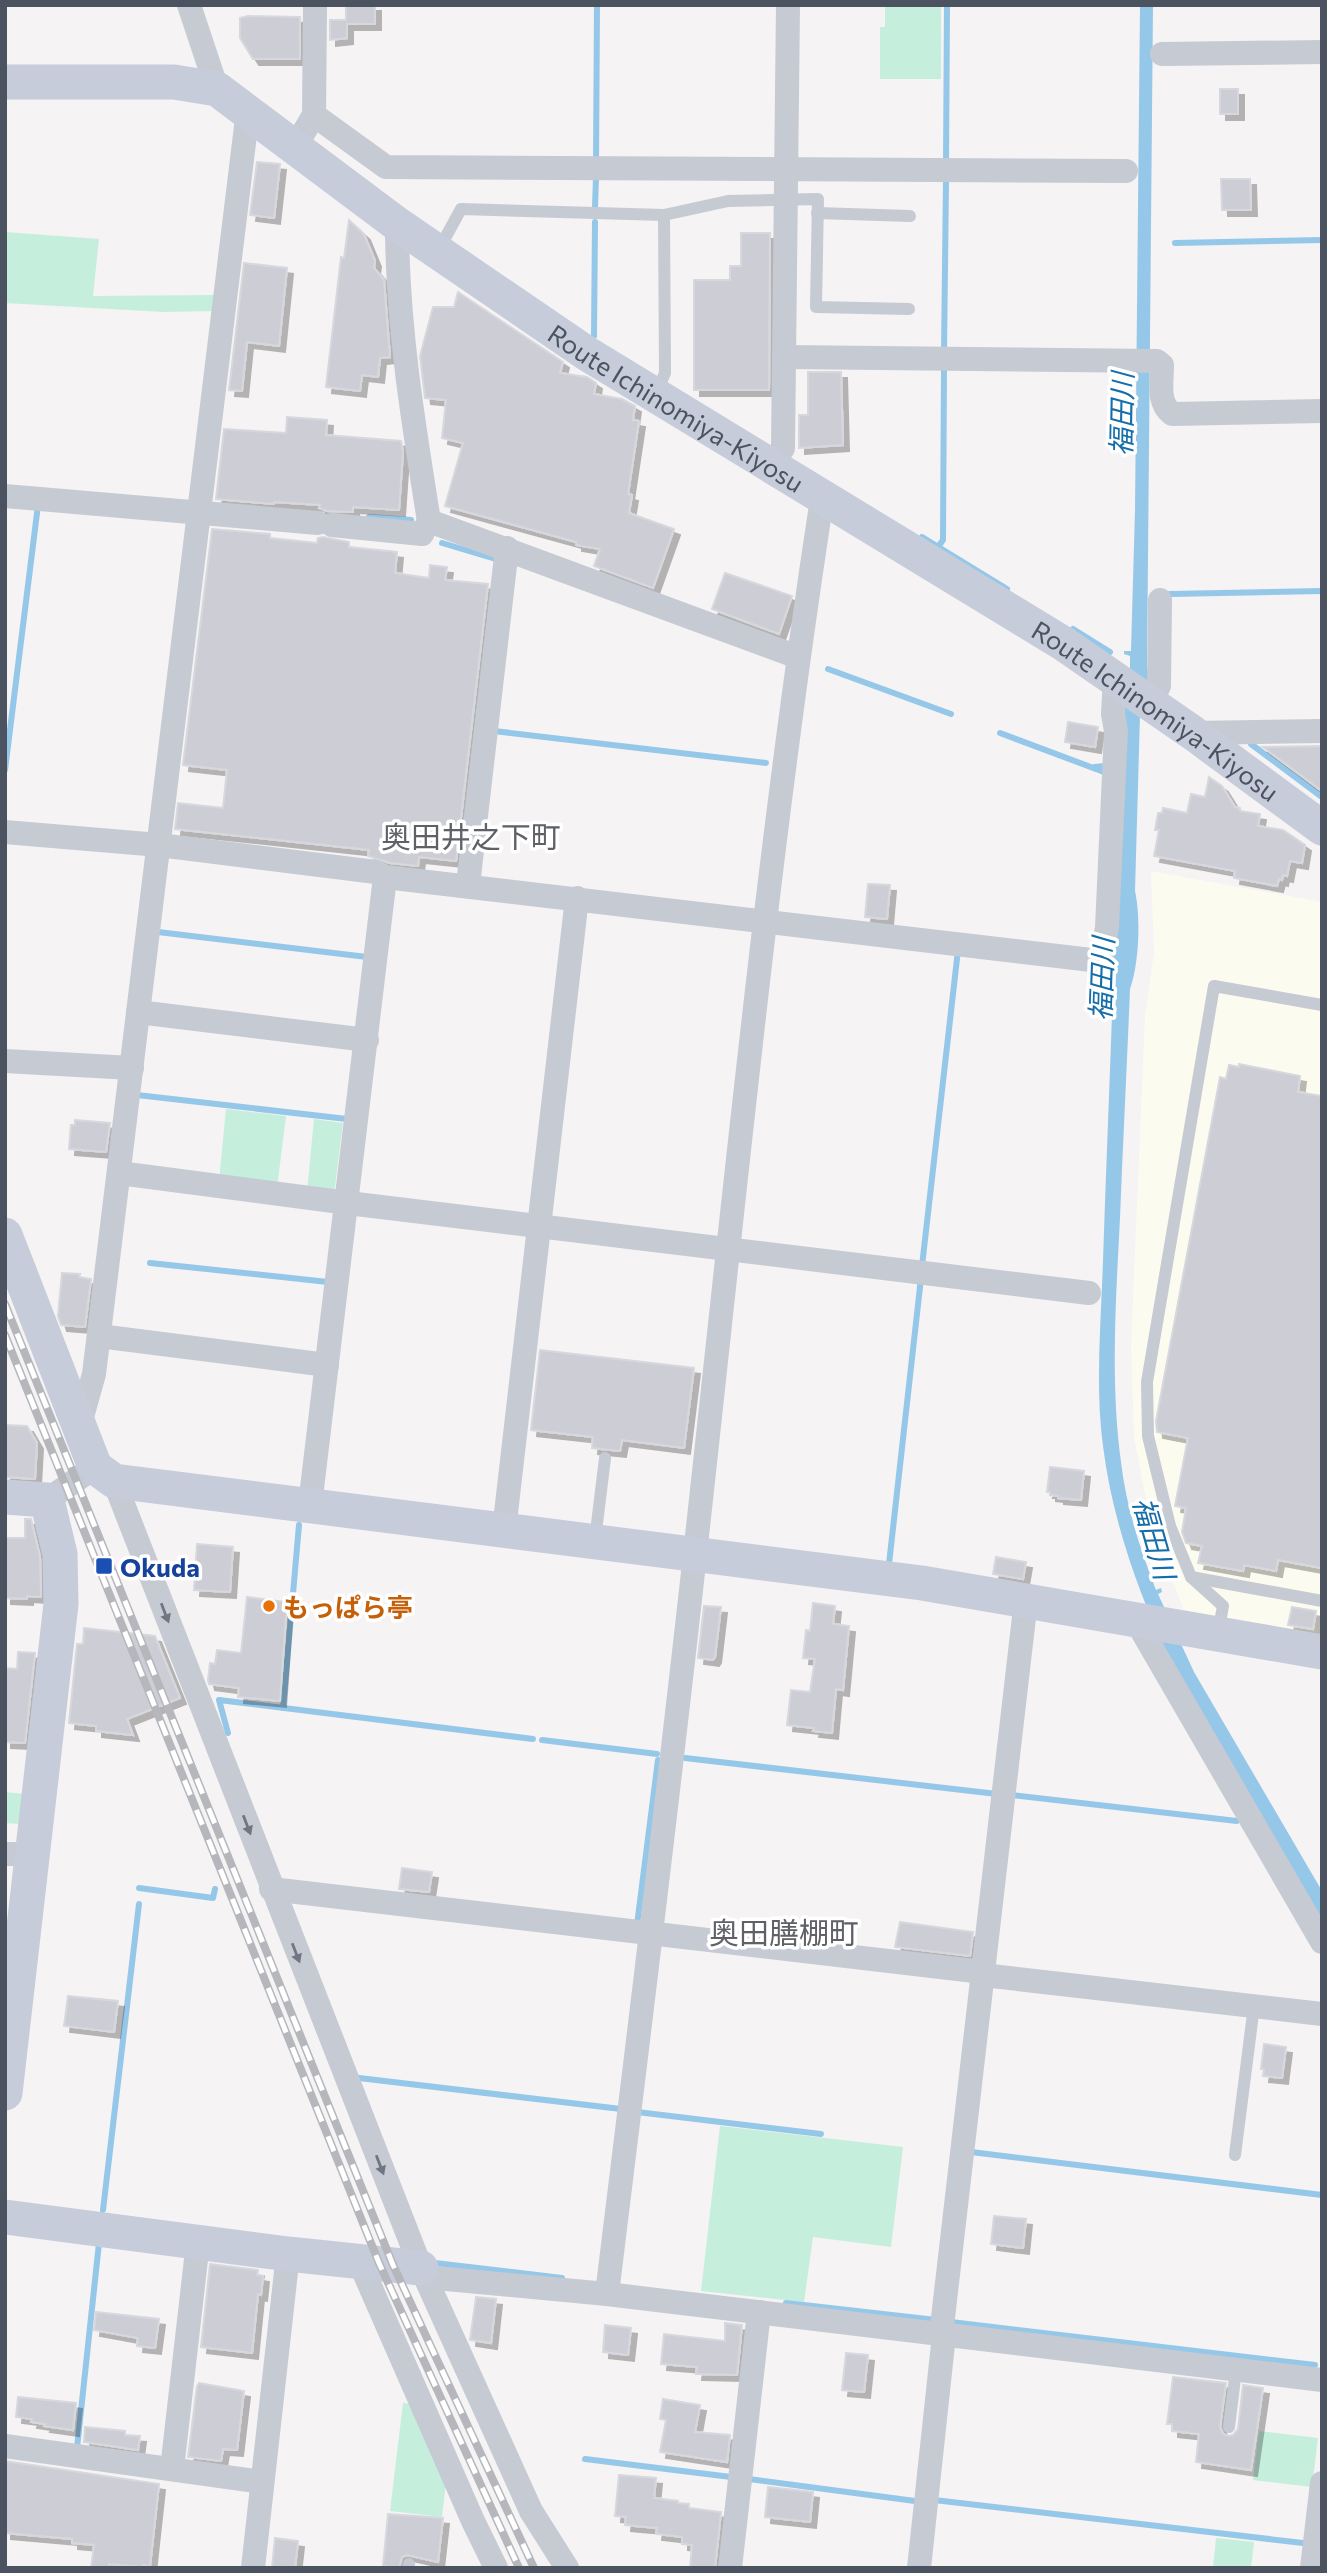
<svg xmlns="http://www.w3.org/2000/svg" width="1327" height="2573" font-family="Commissioner,'Noto Sans JP',sans-serif">
	<style>
		.commercial { fill: #fcfbf0 }
		.green { fill: #c6eedd }
		.water { fill: #95c7e9 }
		.lines { fill: none; stroke-linecap: round; stroke-linejoin: round }
		.stream { stroke: #95c7e9; stroke-width: 6 }
		.building { fill: #cdced5; stroke: #d7d8de; stroke-width: 2; filter: url(#shadow) }
		.lane { stroke: #c5cad3; stroke-width: 12 }
		.street { stroke: #c5cad3; stroke-width: 24 }
		.secondary { stroke: #c7ccda; stroke-width: 35 }
		.rail-casing { stroke: #b5b7bc; stroke-width: 8 }
		.rail { stroke: #fff; stroke-width: 5; stroke-dasharray: 16; stroke-linecap: butt }
		.oneway { fill: #707682 }
		.transit-dot { fill: #1a4fb4; stroke: #fff; stroke-width: 2.5 }
		.food-dot { fill: #e8710a; stroke: #fff; stroke-width: 2.5 }
		.labels { text-anchor: middle; dominant-baseline: central; stroke-width: 7; stroke-linejoin: round; paint-order: stroke }
		.street-label { font-size: 26px; fill: #4b5260; stroke: #fff }
		.transit-label { font-size: 26px; font-weight: bold; fill: #164399; stroke: #fff; text-anchor: start }
		.food-label { font-size: 26px; font-weight: bold; fill: #c56008; stroke: #fff; text-anchor: start }
		.water-label { font-size: 28px; font-style: italic; fill: #156da9; stroke: #fff }
		.quarter-label { font-size: 30px; fill: #5f6167; stroke: #fff }
	</style>
	<defs>
		<filter id="shadow"><feDropShadow dx="6" dy="6" stdDeviation="0" flood-color="#0004"/></filter>
	</defs>
	<rect width="100%" height="100%" fill="#f5f3f3"/>
	<polygon class="commercial" points="1151,871 1322,902 1322,1636 1184,1611 1150,1520 1134,1437 1131,1346 1145,1015 1154,953"/>
	<g class="green">
		<polygon points="885,5 941,5 941,79 880,79 880,27 885,27"/>
		<polygon points="5,232 99,239 93,296 216,295 213,311 164,312 5,303"/>
		<polygon points="226,1109 286,1116 277,1188 219,1181"/>
		<polygon points="314,1119 343,1123 334,1195 307,1192"/>
		<polygon points="5,1792 25,1794 22,1824 5,1823"/>
		<polygon points="720,2126 903,2147 891,2247 813,2237 804,2302 701,2291"/>
		<polygon points="403,2403 414,2404 447,2474 442,2517 390,2511"/>
		<polygon points="1259,2431 1318,2438 1312,2487 1253,2480"/>
		<polygon points="1216,2538 1254,2542 1251,2568 1213,2568"/>
	</g>
	<path class="water" d="M1140,5H1153L1147,668L1153,676L1140,715L1135,891C1141,918 1139,964 1130,989C1127,1065 1123,1141 1120,1218C1116,1298 1110,1381 1121,1462C1126,1506 1140,1549 1156,1590L1161,1588L1162,1592L1158,1594L1194,1672L1322,1891V1922L1169,1658C1138,1592 1112,1519 1103,1446C1095,1386 1101,1322 1103,1261C1106,1169 1110,1077 1113,985V966H1106L1113,960L1123,783L1086,768L1094,764L1106,763L1130,669V656L1124,654V651H1131L1135,510Z"/>
	<g class="lines">
		<g class="stream">
			<polyline points="596,162 597,5"/>
			<polyline points="946,164 947,5"/>
			<polyline points="595,208 596,177"/>
			<polyline points="1175,243 1322,240"/>
			<polyline points="594,336 595,222"/>
			<polyline points="944,353 946,180"/>
			<polyline points="369,517 411,520"/>
			<polyline points="922,537 1007,589"/>
			<polyline points="442,543 499,560 499,562"/>
			<polyline points="938,547 943,540 944,369"/>
			<polyline points="1170,594 1322,591"/>
			<polyline points="1073,629 1110,652"/>
			<polyline points="828,669 951,714"/>
			<polyline points="494,731 766,763"/>
			<polyline points="1000,733 1096,769"/>
			<polyline points="1251,744 1322,797"/>
			<polyline points="5,770 38,505"/>
			<polyline points="158,932 367,957"/>
			<polyline points="137,1095 347,1119"/>
			<polyline points="150,1263 328,1282"/>
			<polyline points="922,1266 958,950"/>
			<polyline points="889,1564 921,1278"/>
			<polyline points="283,1708 299,1525"/>
			<polyline points="228,1733 219,1700 533,1739"/>
			<polyline points="542,1740 657,1754"/>
			<polyline points="685,1758 997,1794"/>
			<polyline points="1012,1795 1237,1821"/>
			<polyline points="139,1888 213,1898 215,1889"/>
			<polyline points="637,1925 658,1760"/>
			<polyline points="359,2078 621,2109"/>
			<polyline points="637,2112 821,2134"/>
			<polyline points="971,2152 1322,2195"/>
			<polyline points="103,2210 139,1904"/>
			<polyline points="435,2263 562,2278"/>
			<polyline points="786,2303 936,2320"/>
			<polyline points="951,2320 951,2322 1315,2365"/>
			<polyline points="77,2448 99,2243"/>
			<polyline points="585,2459 731,2477"/>
			<polyline points="749,2479 915,2501"/>
			<polyline points="934,2500 1303,2543"/>
		</g>
	</g>
	<g class="building">
		<polygon points="346,5 375,5 375,24 347,24 347,38 330,40 330,20 346,20"/>
		<polygon points="248,16 300,17 300,59 253,59 240,38 240,18"/>
		<rect x="1220" y="89" width="18" height="25"/>
		<polygon points="257,162 280,164 274,218 250,215"/>
		<polygon points="1221,179 1250,179 1251,210 1222,210"/>
		<polygon points="349,220 364,234 375,261 374,268 384,280 390,357 380,358 378,377 362,375 360,391 326,387 341,257 344,258"/>
		<polygon points="741,233 770,233 769,390 694,390 694,280 730,280 730,266 741,266"/>
		<polygon points="244,263 287,268 279,346 247,342 242,391 229,390"/>
		<polygon points="458,292 563,362 560,373 587,377 596,383 594,394 622,399 635,406 633,420 639,421 628,494 632,495 629,513 674,529 653,588 594,566 600,549 576,545 576,542 445,506 463,443 442,438 446,400 425,398 420,356 433,307 454,307"/>
		<polygon points="808,372 841,372 843,445 799,448 799,415 808,415"/>
		<polygon points="287,417 327,420 326,435 401,441 403,452 399,510 353,507 353,512 327,511 319,508 320,505 274,502 274,504 216,499 224,429 286,433"/>
		<polygon points="212,529 270,534 270,538 317,543 318,538 323,537 349,542 349,547 397,552 395,573 429,578 430,565 447,567 445,580 488,584 456,861 419,857 418,866 390,863 368,856 369,850 175,829 178,803 223,808 227,770 183,765"/>
		<polygon points="725,573 792,596 779,634 712,609"/>
		<polygon points="1068,722 1098,727 1095,747 1065,742"/>
		<polygon points="1322,746 1322,791 1263,747"/>
		<polygon points="1209,777 1222,786 1235,807 1240,808 1240,811 1260,814 1258,826 1283,830 1305,845 1302,863 1290,861 1287,876 1283,875 1282,880 1279,879 1277,886 1234,878 1235,871 1154,856 1159,830 1155,830 1158,813 1162,813 1163,808 1187,813 1191,794 1205,797"/>
		<polygon points="868,884 890,885 887,919 865,917"/>
		<polygon points="1239,1064 1300,1076 1298,1092 1322,1096 1322,1568 1278,1560 1276,1571 1244,1565 1243,1571 1198,1563 1202,1546 1186,1543 1182,1532 1186,1508 1175,1506 1188,1438 1157,1432 1156,1421 1220,1077 1226,1079 1229,1065 1239,1067"/>
		<polygon points="75,1120 110,1123 106,1152 69,1149 71,1125 75,1125"/>
		<polygon points="62,1273 80,1274 79,1277 91,1279 85,1327 61,1325 58,1316"/>
		<polygon points="540,1350 694,1368 684,1448 622,1440 620,1451 592,1448 593,1437 531,1430"/>
		<polygon points="5,1425 27,1426 37,1443 35,1479 5,1477"/>
		<polygon points="1050,1467 1084,1471 1081,1500 1058,1498 1058,1496 1050,1495 1050,1492 1047,1492"/>
		<polygon points="25,1519 31,1519 40,1557 41,1597 27,1596 27,1599 5,1598 5,1538 25,1538"/>
		<polygon points="197,1544 233,1547 230,1592 194,1590"/>
		<polygon points="996,1557 1026,1562 1023,1579 993,1574"/>
		<polygon points="247,1597 287,1602 280,1701 238,1697 239,1688 209,1684 208,1680 210,1663 215,1664 217,1650 241,1653"/>
		<polygon points="813,1603 835,1606 833,1624 849,1626 843,1690 836,1689 832,1733 813,1731 814,1728 787,1725 791,1690 810,1692 815,1659 803,1658 806,1630 810,1631"/>
		<polygon points="704,1606 721,1607 715,1657 713,1660 698,1658"/>
		<polygon points="1292,1607 1316,1611 1313,1629 1288,1625"/>
		<polygon points="84,1628 155,1636 180,1698 127,1719 133,1735 96,1731 96,1726 69,1723 77,1644 83,1644"/>
		<polygon points="18,1652 35,1653 25,1743 5,1742 5,1668 17,1669"/>
		<polygon points="402,1868 432,1872 429,1892 399,1889"/>
		<polygon points="900,1922 973,1932 970,1956 895,1947"/>
		<polygon points="68,1996 118,2001 114,2032 64,2026"/>
		<polygon points="1264,2044 1286,2047 1282,2078 1263,2076 1264,2069 1261,2069"/>
		<polygon points="994,2216 1026,2219 1023,2248 991,2244"/>
		<polygon points="210,2264 258,2270 257,2275 263,2276 261,2295 258,2294 252,2353 201,2347"/>
		<polygon points="476,2297 496,2299 491,2343 470,2340"/>
		<polygon points="96,2312 159,2319 155,2348 137,2346 138,2338 94,2330"/>
		<polygon points="725,2323 742,2325 737,2375 696,2374 697,2367 661,2364 664,2334 725,2341"/>
		<polygon points="605,2325 631,2328 628,2355 603,2352"/>
		<polygon points="846,2353 868,2355 864,2392 842,2390"/>
		<polygon points="1173,2377 1226,2383 1220,2427 1223,2434 1229,2436 1233,2435 1238,2429 1243,2385 1263,2388 1251,2470 1196,2462 1199,2434 1172,2431 1172,2424 1167,2424"/>
		<polygon points="199,2383 244,2391 237,2450 223,2449 221,2461 188,2457 197,2386"/>
		<polygon points="18,2397 76,2403 73,2430 44,2426 45,2424 31,2422 32,2419 16,2417"/>
		<polygon points="663,2399 700,2405 695,2432 730,2435 727,2462 660,2452 666,2420 660,2419"/>
		<polygon points="85,2427 125,2431 125,2435 140,2436 138,2450 84,2442"/>
		<polygon points="5,2461 159,2484 150,2566 143,2565 143,2567 109,2564 109,2568 91,2568 94,2545 72,2543 72,2539 5,2533"/>
		<polygon points="619,2475 656,2478 654,2498 678,2501 678,2503 689,2504 689,2508 721,2512 715,2568 690,2568 692,2545 682,2544 682,2537 656,2534 657,2528 625,2525 626,2517 615,2516"/>
		<polygon points="768,2487 813,2492 810,2522 765,2517"/>
		<polygon points="388,2514 443,2518 438,2562 407,2555 402,2557 399,2568 383,2566"/>
		<polygon points="275,2538 298,2541 295,2568 272,2568"/>
	</g>
	<g class="lines">
		<g class="lane">
			<polyline points="817,213 910,216"/>
			<polyline points="438,251 461,209 664,215 728,201 818,199 816,307 909,309"/>
			<polyline points="656,394 665,373 664,215"/>
			<polyline points="595,1540 605,1458"/>
			<polyline points="1191,1577 1322,1601"/>
			<polyline points="1218,1633 1223,1606 1191,1577 1170,1526 1148,1436 1147,1382 1214,986 1322,1005"/>
			<polyline points="1235,2155 1254,2006"/>
			<polyline points="1229,2427 1236,2370"/>
			<polyline points="408,2568 409,2564"/>
		</g>
		<g class="street">
			<polyline points="189,5 217,89"/>
			<polyline points="1162,54 1322,52"/>
			<polyline points="314,115 386,167 1126,171"/>
			<polyline points="295,147 314,115 315,5"/>
			<path d="M397,224C397,323 413,422 429,521"/>
			<path d="M785,357L1157,361L1162,365C1162,383 1157,402 1172,414L1322,411"/>
			<polyline points="771,466 783,448 788,5"/>
			<polyline points="5,496 318,523"/>
			<polyline points="332,525 422,534 429,521 798,657"/>
			<polyline points="1150,704 1159,686 1160,600"/>
			<polyline points="1193,733 1322,731"/>
			<polyline points="5,832 159,845 376,872 385,877 1100,961 1107,928 1116,731 1113,714 1115,679"/>
			<polyline points="468,885 507,548"/>
			<polyline points="138,1012 367,1040"/>
			<polyline points="5,1061 132,1068"/>
			<polyline points="119,1173 348,1203 1089,1293"/>
			<polyline points="99,1336 327,1365"/>
			<polyline points="80,1424 94,1374 248,110"/>
			<polyline points="114,1481 421,2268 531,2511 567,2568"/>
			<polyline points="47,1500 95,1467"/>
			<polyline points="310,1505 385,877"/>
			<polyline points="504,1530 577,898"/>
			<polyline points="1135,1619 1322,1942"/>
			<polyline points="5,1854 32,1854"/>
			<polyline points="271,1889 983,1972"/>
			<polyline points="983,1975 1322,2014"/>
			<polyline points="359,2261 473,2521 496,2568"/>
			<polyline points="425,2277 607,2294 1322,2380"/>
			<path d="M607,2294C637,2048 668,1801 695,1554C734,1202 768,849 822,499"/>
			<polyline points="941,2335 1026,1600"/>
			<polyline points="5,2446 262,2482"/>
			<polyline points="172,2469 198,2242"/>
			<polyline points="253,2568 288,2254"/>
			<polyline points="730,2568 759,2312"/>
			<polyline points="919,2568 944,2335"/>
			<polyline points="1312,2568 1322,2483"/>
		</g>
		<g class="secondary">
			<path id="s1" d="M5,82H174L217,89L397,224L586,353L1064,644L1193,733L1322,828"/>
			<polyline points="5,1235 95,1467 114,1481 922,1583 1322,1652"/>
			<polyline points="5,1497 47,1500 60,1554 61,1604 5,2093"/>
			<polyline points="5,2217 288,2254 421,2268"/>
		</g>
		<defs>
			<g id="rail">
				<polyline points="5,1304 393,2265 534,2568"/>
				<polyline points="5,1335 379,2263 519,2568"/>
			</g>
		</defs>
		<use href="#rail" class="rail-casing"/>
		<use href="#rail" class="rail"/>
	</g>
	<defs><path id="oneway-solid" d="M-6-.8H1V-3.2L6.5 0L1 3.2V.8H-6Z" transform="scale(1.75)"/></defs>
	<g class="oneway">
		<use href="#oneway-solid" transform="translate(165 1613) rotate(69)"/>
		<use href="#oneway-solid" transform="translate(247 1825) rotate(69)"/>
		<use href="#oneway-solid" transform="translate(296 1953) rotate(69)"/>
		<use href="#oneway-solid" transform="translate(380 2165) rotate(69)"/>
	</g>
	<rect class="transit-dot" x="95" y="1557" width="18" height="18" rx="3.5"/>
	<circle class="food-dot" cx="269" cy="1606" r="7"/>
	<g class="labels">
		<g class="street-label">
			<text stroke="none"><textPath href="#s1" startOffset="772">Route Ichinomiya-Kiyosu</textPath></text>
			<text stroke="none"><textPath href="#s1" startOffset="1339">Route Ichinomiya-Kiyosu</textPath></text>
		</g>
		<g class="transit-label">
			<text x="120" y="1566">Okuda</text>
		</g>
		<g class="food-label">
			<text x="283" y="1606">もっぱら亭</text>
		</g>
		<g class="water-label">
			<text transform="translate(1121 414) rotate(-89)">福田川</text>
			<text transform="translate(1101 979) rotate(-88)">福田川</text>
			<text transform="translate(1155 1538) rotate(74)">福田川</text>
		</g>
		<g class="quarter-label">
			<text x="471" y="835">奥田井之下町</text>
			<text x="784" y="1931">奥田膳棚町</text>
		</g>
	</g>
	<rect width="1327" height="2573" fill="none" stroke="#4b5260" stroke-width="14"/>
</svg>
